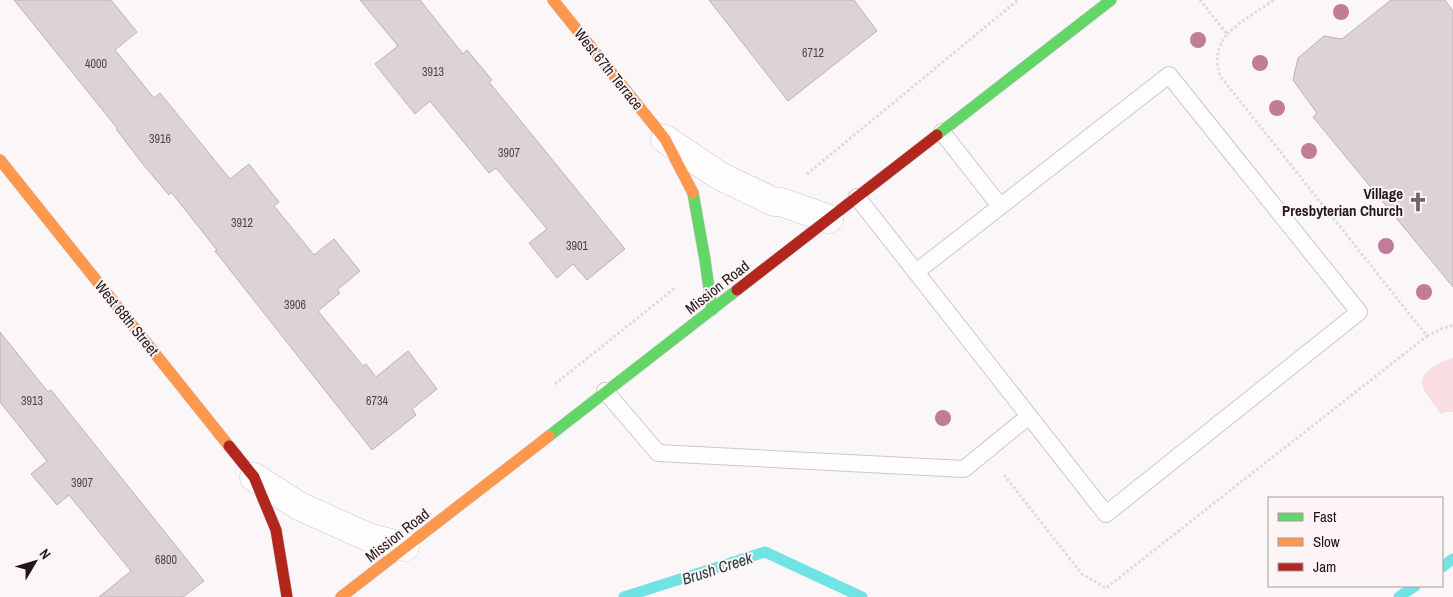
<svg xmlns="http://www.w3.org/2000/svg" width="1453" height="597" font-family="'Archivo Narrow',sans-serif">
	<style>
		.green { fill: #f8dde3 }
		.lines { fill: none; stroke-linecap: round; stroke-linejoin: round }
		.stream { stroke: #72e3e5; stroke-width: 11 }
		.building { fill: #ddd3d5; stroke: #bcb3b6 }
		.lane-casing { stroke: #cfc6c8; stroke-width: 18 }
		.street-casing { stroke: #cfc6c8; stroke-width: 29 }
		.fast-casing { stroke: #cfc6c8; stroke-width: 12 }
		.slow-casing { stroke: #cfc6c8; stroke-width: 12 }
		.jam-casing { stroke: #cfc6c8; stroke-width: 12 }
		.path { stroke: #dddbdc; stroke-width: 3; stroke-dasharray: 2.5 2.5; stroke-linecap: butt }
		.lane { stroke: #fefefe; stroke-width: 16 }
		.street { stroke: #fefefe; stroke-width: 28 }
		.fast { stroke: #63d668; stroke-width: 11 }
		.slow { stroke: #ff974d; stroke-width: 11 }
		.jam { stroke: #b3261e; stroke-width: 11 }
		.tree { fill: #c17c97 }
		.labels { text-anchor: middle; dominant-baseline: central; stroke-width: 4; stroke-linejoin: round; paint-order: stroke }
		.number-label { font-size: 12px; fill: #524548 }
		.street-label { font-size: 15px; fill: #231619; stroke: #fdf4f6 }
		.poi-label { font-size: 15px; font-weight: bold; fill: #231619; stroke: #fdf4f6; text-anchor: end }
		.water-label { font-size: 16px; font-style: italic; fill: #263f40; stroke: #fdf4f6 }
	</style>
	<rect width="100%" height="100%" fill="#fbf6f7"/>
	<path class="green" d="M1453,358V412H1446L1441,414C1436,407 1424,393 1422,384C1420,370 1443,361 1453,358Z"/>
	<g class="lines">
		<g class="stream">
			<polyline points="1442,567 1453,559"/>
			<polyline points="624,597 765,552 862,597"/>
			<polyline points="1399,597 1415,586"/>
		</g>
	</g>
	<g class="building">
		<polygon points="14,0 111,0 137,32 115,50 154,98 160,93 230,179 249,164 279,202 274,206 314,255 334,239 360,271 337,290 340,293 318,311 363,366 366,364 376,377 408,351 437,389 412,409 416,415 372,450 215,251 217,250 171,192 169,195 142,163 116,129 117,128"/>
		<polygon points="360,0 420,0 463,54 467,50 492,80 489,82 625,249 587,280 573,264 557,278 529,243 547,229 496,168 489,173 430,101 415,114 375,64 398,46"/>
		<polygon points="709,0 854,0 877,31 788,101"/>
		<polygon points="1391,0 1445,0 1453,11 1453,287 1313,117 1317,113 1293,80 1298,58 1324,36 1342,39"/>
		<polygon points="0,332 48,392 51,390 204,581 183,597 99,597 131,571 69,495 57,505 31,474 47,461 0,402"/>
	</g>
	<g class="lines">
		<defs>
			<g id="lane">
				<polyline points="942,132 1000,206"/>
				<polyline points="857,197 1106,514 1359,312 1169,75 916,272"/>
				<polyline points="605,391 658,453 964,469 1029,416"/>
			</g>
			<g id="street">
				<polyline points="665,139 718,175 774,202 781,202 829,219"/>
				<polyline points="254,477 299,506 368,537 405,547"/>
			</g>
			<g id="fast">
				<polyline points="937,135 1111,0"/>
				<polyline points="693,193 705,260 712,310"/>
				<polyline points="549,436 737,290"/>
			</g>
			<g id="slow">
				<polyline points="553,0 665,139 693,193"/>
				<polyline points="0,160 229,446"/>
				<polyline points="341,597 549,436"/>
			</g>
			<g id="jam">
				<polyline points="737,290 937,135"/>
				<polyline points="229,446 254,477 276,530 287,597"/>
			</g>
		</defs>
		<use href="#lane" class="lane-casing"/>
		<use href="#street" class="street-casing"/>
		<use href="#fast" class="fast-casing"/>
		<use href="#slow" class="slow-casing"/>
		<use href="#jam" class="jam-casing"/>
		<g class="path">
			<polyline points="1227,34 1241,22 1274,0"/>
			<polyline points="807,174 1018,0"/>
			<polyline points="1427,336 1441,329 1453,325"/>
			<polyline points="555,384 675,288"/>
			<path d="M1004,475L1082,574L1106,588L1427,336L1220,76C1215,58 1217,49 1227,34L1200,0"/>
		</g>
		<use href="#lane" class="lane"/>
		<use href="#street" class="street"/>
		<use href="#fast" class="fast"/>
		<use href="#slow" class="slow"/>
		<use href="#jam" class="jam"/>
	</g>
	<g class="tree">
		<circle cx="1341" cy="12" r="8"/>
		<circle cx="1198" cy="40" r="8"/>
		<circle cx="1260" cy="63" r="8"/>
		<circle cx="1277" cy="108" r="8"/>
		<circle cx="1309" cy="151" r="8"/>
		<circle cx="1386" cy="246" r="8"/>
		<circle cx="1424" cy="292" r="8"/>
		<circle cx="943" cy="418" r="8"/>
	</g>
	<defs>
		<symbol id="church-bare" viewBox="-9 -9 18 18"><path d="M-1.2-6h2.4v3.5h3.3v2.4h-3.3V6h-2.4V-.1h-3.3v-2.4h3.3Z" fill="#6f6467" stroke="#fdf4f6" stroke-width="2.5" paint-order="stroke"/></symbol>
	</defs>
	<g fill-rule="evenodd">
		<use href="#church-bare" x="1404" y="188" width="28" height="28"/>
	</g>
	<g class="labels">
		<g class="number-label">
			<text x="813" y="53">6712</text>
			<text x="96" y="64">4000</text>
			<text x="433" y="72">3913</text>
			<text x="160" y="139">3916</text>
			<text x="509" y="153">3907</text>
			<text x="242" y="223">3912</text>
			<text x="577" y="246">3901</text>
			<text x="295" y="305">3906</text>
			<text x="32" y="401">3913</text>
			<text x="377" y="401">6734</text>
			<text x="82" y="483">3907</text>
			<text x="166" y="560">6800</text>
		</g>
		<g class="street-label">
			<text transform="translate(609 69) rotate(51)">West 67th Terrace</text>
			<text transform="translate(717 287) rotate(-38)">Mission Road</text>
			<text transform="translate(127 318) rotate(51)">West 68th Street</text>
			<text transform="translate(397 535) rotate(-38)">Mission Road</text>
		</g>
		<g class="poi-label">
			<text x="1403" y="193">Village<tspan x="1403" dy="17">Presbyterian Church</tspan></text>
		</g>
		<g class="water-label">
			<text transform="translate(717 568) rotate(-18)">Brush Creek</text>
		</g>
	</g>
	<rect x="1268" y="497" width="175" height="90" fill="#fdf4f6" stroke="#a69b9e"/>
	<rect x="1278" y="513" width="25" height="8" fill="#63d668" stroke="#a69b9e"/>
	<text x="1313" y="522" font-size="15" fill="#231619">Fast</text>
	<rect x="1278" y="538" width="25" height="8" fill="#ff974d" stroke="#a69b9e"/>
	<text x="1313" y="547" font-size="15" fill="#231619">Slow</text>
	<rect x="1278" y="563" width="25" height="8" fill="#b3261e" stroke="#a69b9e"/>
	<text x="1313" y="572" font-size="15" fill="#231619">Jam</text>
	<g transform="translate(35 562) rotate(52)" stroke="#fdf4f6" stroke-width="4" paint-order="stroke">
	<path d="M0-4L9 19L0 12L-9 19Z" fill="#231619"/>
	<text y="-8" font-size="14" font-weight="bold" text-anchor="middle" fill="#231619">N</text>
	</g>
</svg>
